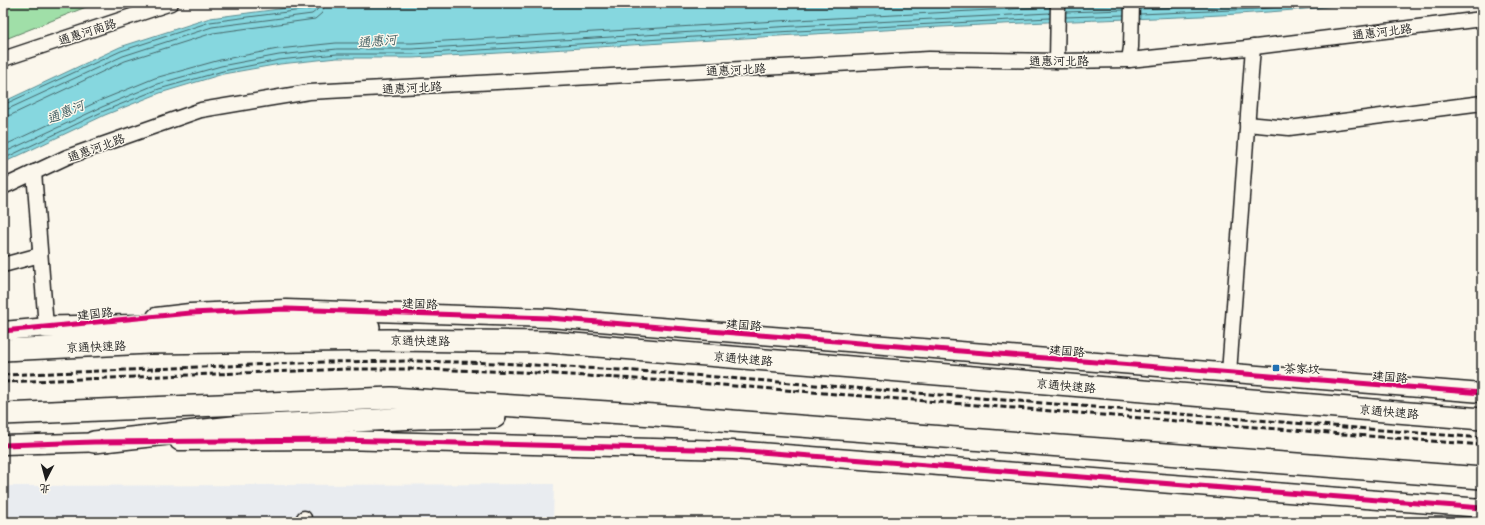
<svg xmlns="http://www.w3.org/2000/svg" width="1485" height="525" font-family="Mali,'LXGW WenKai TC',sans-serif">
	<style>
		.built { fill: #e9ecf0 }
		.green { fill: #a0dfa8; stroke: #5e7e62 }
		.water { fill: #86d7df; stroke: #5c8c91 }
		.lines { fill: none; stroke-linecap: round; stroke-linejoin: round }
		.shore { stroke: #46676a; stroke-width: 1 }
		.minor-casing { stroke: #1c1c1c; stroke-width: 17 }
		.major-casing { stroke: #1c1c1c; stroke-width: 21 }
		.highway-casing { stroke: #1c1c1c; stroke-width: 24 }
		.minor { stroke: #fbf7ec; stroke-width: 14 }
		.major { stroke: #fbf7ec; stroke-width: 18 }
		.highway { stroke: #fbf7ec; stroke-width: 21 }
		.rail { stroke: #1c1c1c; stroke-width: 3; stroke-dasharray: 6 3; stroke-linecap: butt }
		.cycleway-casing { stroke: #fbf7ec; stroke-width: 8 }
		.cycleway { stroke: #d6006c; stroke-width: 5 }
		.poi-dot { fill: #1f6fb2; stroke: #fbf7ec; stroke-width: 1.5 }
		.labels { text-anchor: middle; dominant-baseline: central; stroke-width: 3; stroke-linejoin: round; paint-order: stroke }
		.street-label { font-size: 12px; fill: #1c1c1c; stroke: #fbf7ec }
		.poi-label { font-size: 12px; fill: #1c1c1c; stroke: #fbf7ec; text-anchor: start }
		.water-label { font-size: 13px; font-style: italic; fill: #415d60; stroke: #fbf7ec }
	</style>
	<rect width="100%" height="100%" fill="#fbf7ec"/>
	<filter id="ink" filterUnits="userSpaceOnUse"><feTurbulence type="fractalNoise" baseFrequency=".025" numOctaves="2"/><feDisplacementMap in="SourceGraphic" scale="8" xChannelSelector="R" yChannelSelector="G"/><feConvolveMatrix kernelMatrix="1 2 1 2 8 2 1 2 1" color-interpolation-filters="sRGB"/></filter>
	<g filter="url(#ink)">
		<g class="built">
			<polygon points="554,484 553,522 3,522 3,486"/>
			<polygon points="1199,516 1305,522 1199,522"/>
		</g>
		<polygon class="green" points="3,3 96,3 3,40"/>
		<path class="water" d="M325,3H1360C1242,18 1122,18 1003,24C806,33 610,47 413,58H337L280,64L223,74L160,93L105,115L3,163V102L120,47L210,18Z"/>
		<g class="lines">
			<g class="shore">
				<polyline points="1066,6 1124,4"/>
				<polyline points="1140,9 1275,3"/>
				<polyline points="1066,12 1124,10"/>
				<polyline points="1140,14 1256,9 1329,3"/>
				<polyline points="1066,17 1124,15"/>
				<polyline points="3,105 121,51 210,22 310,9 313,7 314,3"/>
				<polyline points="3,110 8,109 123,56 212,27 312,14 317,10 319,3"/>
				<polyline points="3,116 11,115 125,61 213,33 315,19 322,13 325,3"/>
				<polyline points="3,146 99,101 155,78 220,60 278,49 336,43 412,43 777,21 1050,7"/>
				<polyline points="3,153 102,107 157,84 221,66 279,55 337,49 412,49 777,27 1050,13"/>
				<polyline points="3,159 104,111 159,89 223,71 279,60 337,54 413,54 777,32 1050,18"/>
			</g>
			<defs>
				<g id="minor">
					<polyline points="3,59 171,3"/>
					<polyline points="1129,60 1131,47 1132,3"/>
					<polyline points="1057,61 1058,3"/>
					<polyline points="1247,124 1289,128 1482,103"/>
					<polyline points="34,172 46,327"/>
					<polyline points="3,187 67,157 201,110 309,92 929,59 1057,61 1129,60 1247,48 1482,19"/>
					<polyline points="3,265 40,255"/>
					<polyline points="1229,373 1253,47"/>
					<polyline points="304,522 304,518"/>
				</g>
				<g id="major">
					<polyline points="156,317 190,313 286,309 549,318 1482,393"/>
					<polyline points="3,331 59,326"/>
					<polyline points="179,441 339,440 733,450 1482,508"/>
					<polyline points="3,445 108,442"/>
				</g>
				<g id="highway">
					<polyline points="46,327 234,324 369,327"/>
					<polyline points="3,350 149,343 388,340 549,342 1482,419"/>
					<polyline points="3,414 391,398 654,415 1482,478"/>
					<polyline points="94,442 242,426 418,418 495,417"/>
				</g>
			</defs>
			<use href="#minor" class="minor-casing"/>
			<use href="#major" class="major-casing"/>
			<use href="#highway" class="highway-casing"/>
			<use href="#minor" class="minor"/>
			<use href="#major" class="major"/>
			<use href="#highway" class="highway"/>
			<g class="rail">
				<polyline points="3,375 324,362 413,361 499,363 653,372 1482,438"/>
				<polyline points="3,382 348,369 413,369 521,372 685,382 1482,445"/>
			</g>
			<defs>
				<g id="cycleway">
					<polyline points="3,331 190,313 286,309 549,318 1482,393"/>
					<polyline points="3,445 94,442 339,440 733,450 1482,508"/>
				</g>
			</defs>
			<use href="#cycleway" class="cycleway-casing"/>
			<use href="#cycleway" class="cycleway"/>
		</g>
	</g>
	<rect class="poi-dot" x="1272" y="364" width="8" height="8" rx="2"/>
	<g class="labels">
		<g class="street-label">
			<text transform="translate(87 31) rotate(-18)">通惠河南路</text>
			<text transform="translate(1382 31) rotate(-7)">通惠河北路</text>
			<text x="1059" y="60">通惠河北路</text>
			<text transform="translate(736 69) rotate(-3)">通惠河北路</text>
			<text transform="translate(412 87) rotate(-3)">通惠河北路</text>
			<text transform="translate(96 147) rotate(-20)">通惠河北路</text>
			<text transform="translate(420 303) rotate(2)">建国路</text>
			<text transform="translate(95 313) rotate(-6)">建国路</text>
			<text transform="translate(744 324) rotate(5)">建国路</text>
			<text transform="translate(420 340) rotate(1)">京通快速路</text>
			<text transform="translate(96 346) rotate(-2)">京通快速路</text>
			<text transform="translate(1067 350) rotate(5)">建国路</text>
			<text transform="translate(743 358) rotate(5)">京通快速路</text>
			<text transform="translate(1390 376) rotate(5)">建国路</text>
			<text transform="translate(1066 385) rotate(5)">京通快速路</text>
			<text transform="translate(1389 411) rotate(5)">京通快速路</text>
		</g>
		<g class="poi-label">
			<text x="1284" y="368">茶家坟</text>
		</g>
		<g class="water-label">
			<text transform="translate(377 40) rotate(-5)">通惠河</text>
			<text transform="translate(65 111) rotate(-23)">通惠河</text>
		</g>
	</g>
	<rect width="1485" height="525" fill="none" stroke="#fbf7ec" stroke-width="16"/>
	<rect x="8" y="8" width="1469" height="509" fill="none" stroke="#1c1c1c" stroke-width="1.5" filter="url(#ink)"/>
	<g transform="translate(46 479) rotate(186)" stroke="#fbf7ec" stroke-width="3" paint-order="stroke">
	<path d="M0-3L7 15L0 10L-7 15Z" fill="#1c1c1c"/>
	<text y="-6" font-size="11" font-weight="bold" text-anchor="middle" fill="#1c1c1c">北</text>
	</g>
</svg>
